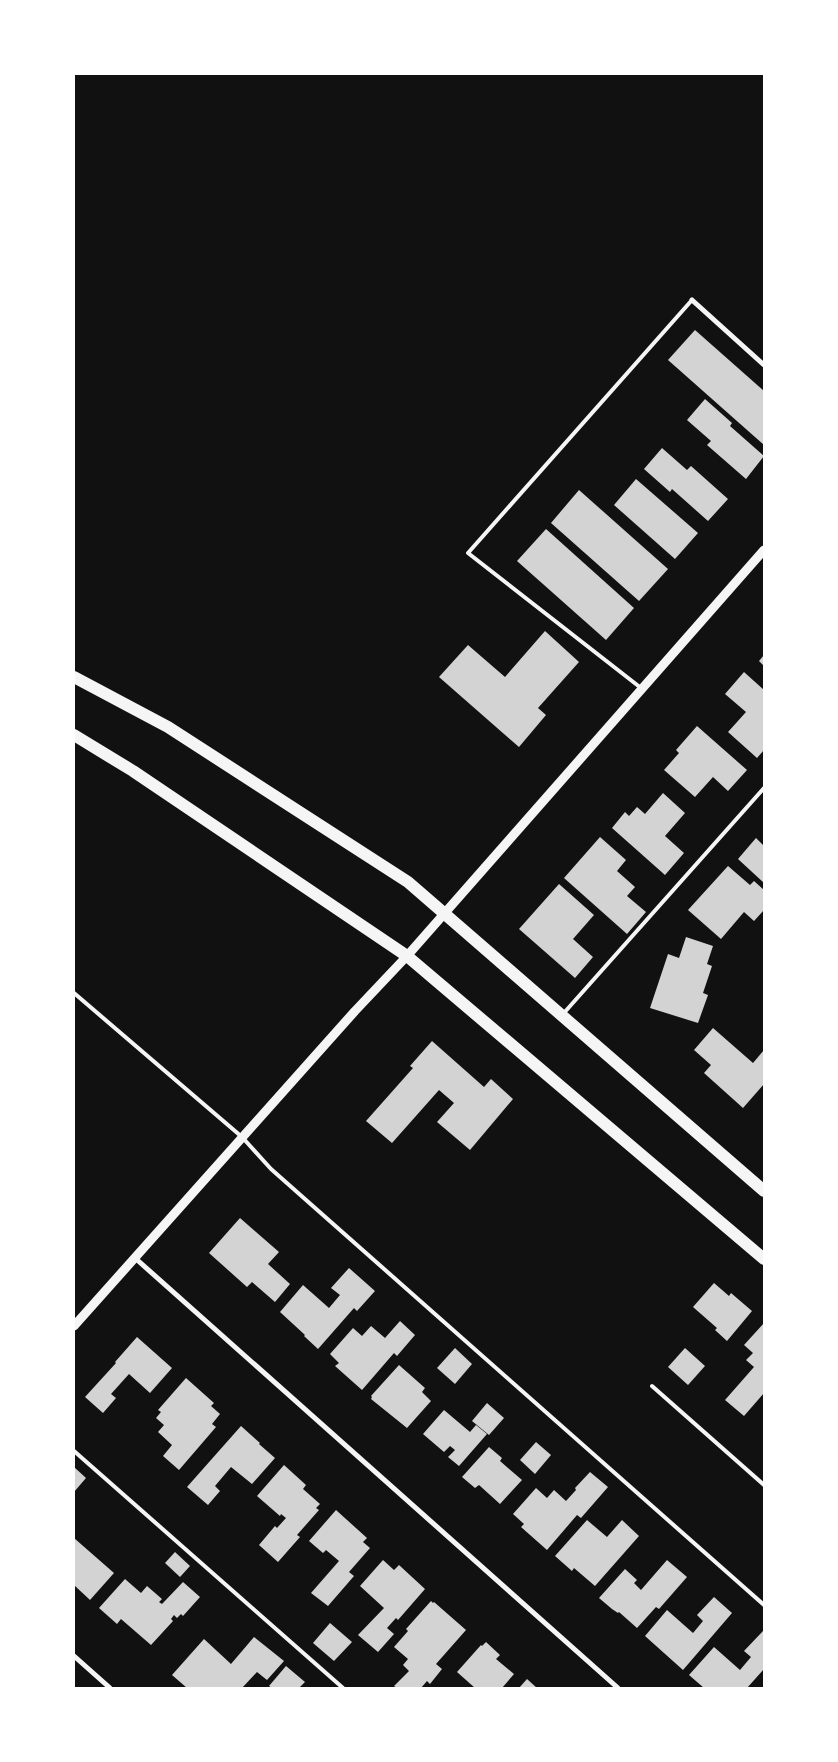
<svg xmlns="http://www.w3.org/2000/svg" width="838" height="1762" font-family="'PT Sans Narrow',sans-serif">
	<style>
		.building { fill: #d3d3d3 }
		.lines { fill: none; stroke-linecap: round; stroke-linejoin: round }
		.service { stroke: #f5f5f5; stroke-width: 4 }
		.minor { stroke: #f5f5f5; stroke-width: 5 }
		.tertiary { stroke: #f5f5f5; stroke-width: 9 }
		.primary { stroke: #f5f5f5; stroke-width: 12 }
	</style>
	<rect width="100%" height="100%" fill="#111"/>
	<g class="building">
		<polygon points="695,330 764,391 764,445 668,360"/>
		<polygon points="705,399 732,423 730,426 764,456 746,479 707,445 711,441 687,420"/>
		<polygon points="662,448 687,470 691,466 728,499 708,521 672,489 670,492 644,469"/>
		<polygon points="636,479 698,533 675,559 614,505"/>
		<polygon points="579,490 668,569 639,601 551,523"/>
		<polygon points="546,529 634,608 606,640 517,561"/>
		<polygon points="545,631 579,662 538,708 546,715 519,747 439,677 468,645 505,677"/>
		<polygon points="764,655 764,666 759,661"/>
		<polygon points="744,672 764,690 764,750 757,758 728,732 746,712 725,694"/>
		<polygon points="697,726 747,770 728,791 713,777 695,797 664,770 679,753 676,750"/>
		<polygon points="663,793 685,813 665,836 684,853 665,875 612,828 625,812 629,816 637,807 645,814"/>
		<polygon points="600,837 626,860 617,871 635,887 627,896 646,912 627,934 564,878"/>
		<polygon points="756,838 764,846 764,883 738,859"/>
		<polygon points="728,866 750,885 754,881 764,890 764,910 754,921 744,912 721,939 688,910"/>
		<polygon points="559,884 594,915 573,939 593,957 575,978 519,929"/>
		<polygon points="686,937 713,946 707,964 712,966 703,993 708,995 698,1023 650,1008 668,954 679,958"/>
		<polygon points="713,1028 753,1063 764,1050 764,1084 743,1108 704,1073 711,1065 694,1050"/>
		<polygon points="432,1041 484,1087 491,1079 513,1099 470,1150 437,1122 454,1103 439,1090 392,1143 366,1121 413,1068 410,1066"/>
		<polygon points="240,1218 279,1252 268,1264 290,1284 275,1302 252,1282 247,1287 209,1253"/>
		<polygon points="349,1268 375,1291 357,1311 354,1308 318,1349 304,1336 305,1335 280,1312 303,1285 329,1308 340,1295 331,1288"/>
		<polygon points="714,1283 729,1296 731,1293 752,1311 727,1341 715,1330 717,1328 693,1307"/>
		<polygon points="400,1321 415,1335 397,1356 394,1353 362,1390 335,1366 339,1363 330,1354 353,1328 362,1336 371,1326 385,1338"/>
		<polygon points="764,1323 764,1393 744,1416 725,1400 754,1367 746,1360 753,1353 744,1345"/>
		<polygon points="137,1337 172,1368 150,1393 129,1374 111,1394 116,1398 103,1413 85,1397 116,1363 115,1362"/>
		<polygon points="455,1348 472,1364 455,1384 437,1368"/>
		<polygon points="685,1348 705,1366 688,1385 668,1367"/>
		<polygon points="399,1365 425,1388 422,1392 431,1401 407,1428 371,1399 372,1397 371,1396"/>
		<polygon points="186,1378 214,1403 211,1406 220,1414 212,1424 216,1427 179,1470 163,1456 172,1445 158,1432 164,1425 156,1418 161,1412 158,1410"/>
		<polygon points="487,1403 504,1418 489,1435 472,1421"/>
		<polygon points="444,1410 470,1432 476,1425 487,1434 459,1466 448,1457 455,1450 450,1446 444,1452 423,1434"/>
		<polygon points="241,1426 260,1443 259,1444 275,1458 252,1484 231,1467 215,1486 220,1491 208,1505 187,1487"/>
		<polygon points="536,1442 551,1455 535,1474 520,1460"/>
		<polygon points="489,1447 502,1458 500,1461 522,1480 500,1504 479,1485 475,1488 462,1477"/>
		<polygon points="284,1465 306,1485 303,1489 320,1504 316,1508 319,1510 297,1535 300,1537 278,1562 259,1545 275,1526 277,1528 286,1518 281,1514 280,1516 257,1496"/>
		<polygon points="74,1467 86,1478 74,1492"/>
		<polygon points="590,1472 608,1487 581,1518 577,1515 547,1550 521,1527 524,1524 513,1514 536,1488 547,1498 554,1490 566,1501 576,1490 575,1488"/>
		<polygon points="336,1510 367,1538 363,1542 370,1548 349,1572 354,1576 328,1606 311,1593 339,1561 326,1550 323,1553 309,1541"/>
		<polygon points="587,1520 607,1537 622,1520 639,1536 595,1586 574,1568 572,1571 555,1556"/>
		<polygon points="74,1538 114,1573 90,1600 74,1585"/>
		<polygon points="175,1552 190,1566 180,1577 165,1563"/>
		<polygon points="383,1560 394,1570 399,1565 425,1589 398,1620 396,1618 387,1628 394,1634 378,1652 358,1635 384,1608 360,1586"/>
		<polygon points="667,1560 687,1577 659,1609 656,1607 637,1628 619,1612 618,1613 612,1609 599,1598 625,1569 637,1580 634,1583 641,1590"/>
		<polygon points="125,1579 141,1593 147,1586 162,1599 159,1602 162,1604 183,1582 200,1597 183,1616 181,1614 177,1618 174,1615 171,1619 173,1621 151,1645 121,1619 117,1624 99,1608"/>
		<polygon points="714,1597 732,1613 683,1670 645,1636 667,1610 693,1633 703,1621 697,1615"/>
		<polygon points="431,1601 433,1603 434,1602 466,1630 436,1664 442,1669 430,1684 427,1681 421,1688 397,1688 394,1686 409,1671 403,1665 408,1659 394,1647 408,1631 406,1629"/>
		<polygon points="330,1623 352,1642 334,1661 313,1643"/>
		<polygon points="763,1631 764,1633 764,1669 747,1688 711,1688 709,1687 704,1688 689,1675 714,1647 740,1670 751,1657 744,1651"/>
		<polygon points="254,1637 284,1661 267,1680 257,1672 242,1688 187,1688 172,1675 204,1639 231,1664"/>
		<polygon points="486,1642 500,1655 496,1659 514,1674 502,1688 475,1688 457,1672 481,1645 482,1646"/>
		<polygon points="286,1666 305,1682 299,1688 272,1688 269,1686"/>
		<polygon points="527,1679 537,1688 519,1688"/>
	</g>
	<g class="lines">
		<g class="service">
			<polyline points="641,688 468,553 692,300"/>
			<polyline points="74,993 242,1137 271,1169 764,1605"/>
			<polyline points="563,1014 764,788"/>
			<polyline points="652,1386 764,1485"/>
			<polyline points="74,1451 343,1688"/>
		</g>
		<g class="minor">
			<polyline points="692,300 764,365"/>
			<polyline points="135,1258 618,1688"/>
			<polyline points="74,1656 110,1688"/>
		</g>
		<polyline class="tertiary" points="74,1326 355,1011 407,956 764,550"/>
		<g class="primary">
			<polyline points="74,677 168,727 408,882 764,1191"/>
			<polyline points="74,735 133,771 407,956 764,1259"/>
		</g>
	</g>
	<rect width="838" height="1762" fill="none" stroke="#ffffff" stroke-width="150"/>
</svg>
